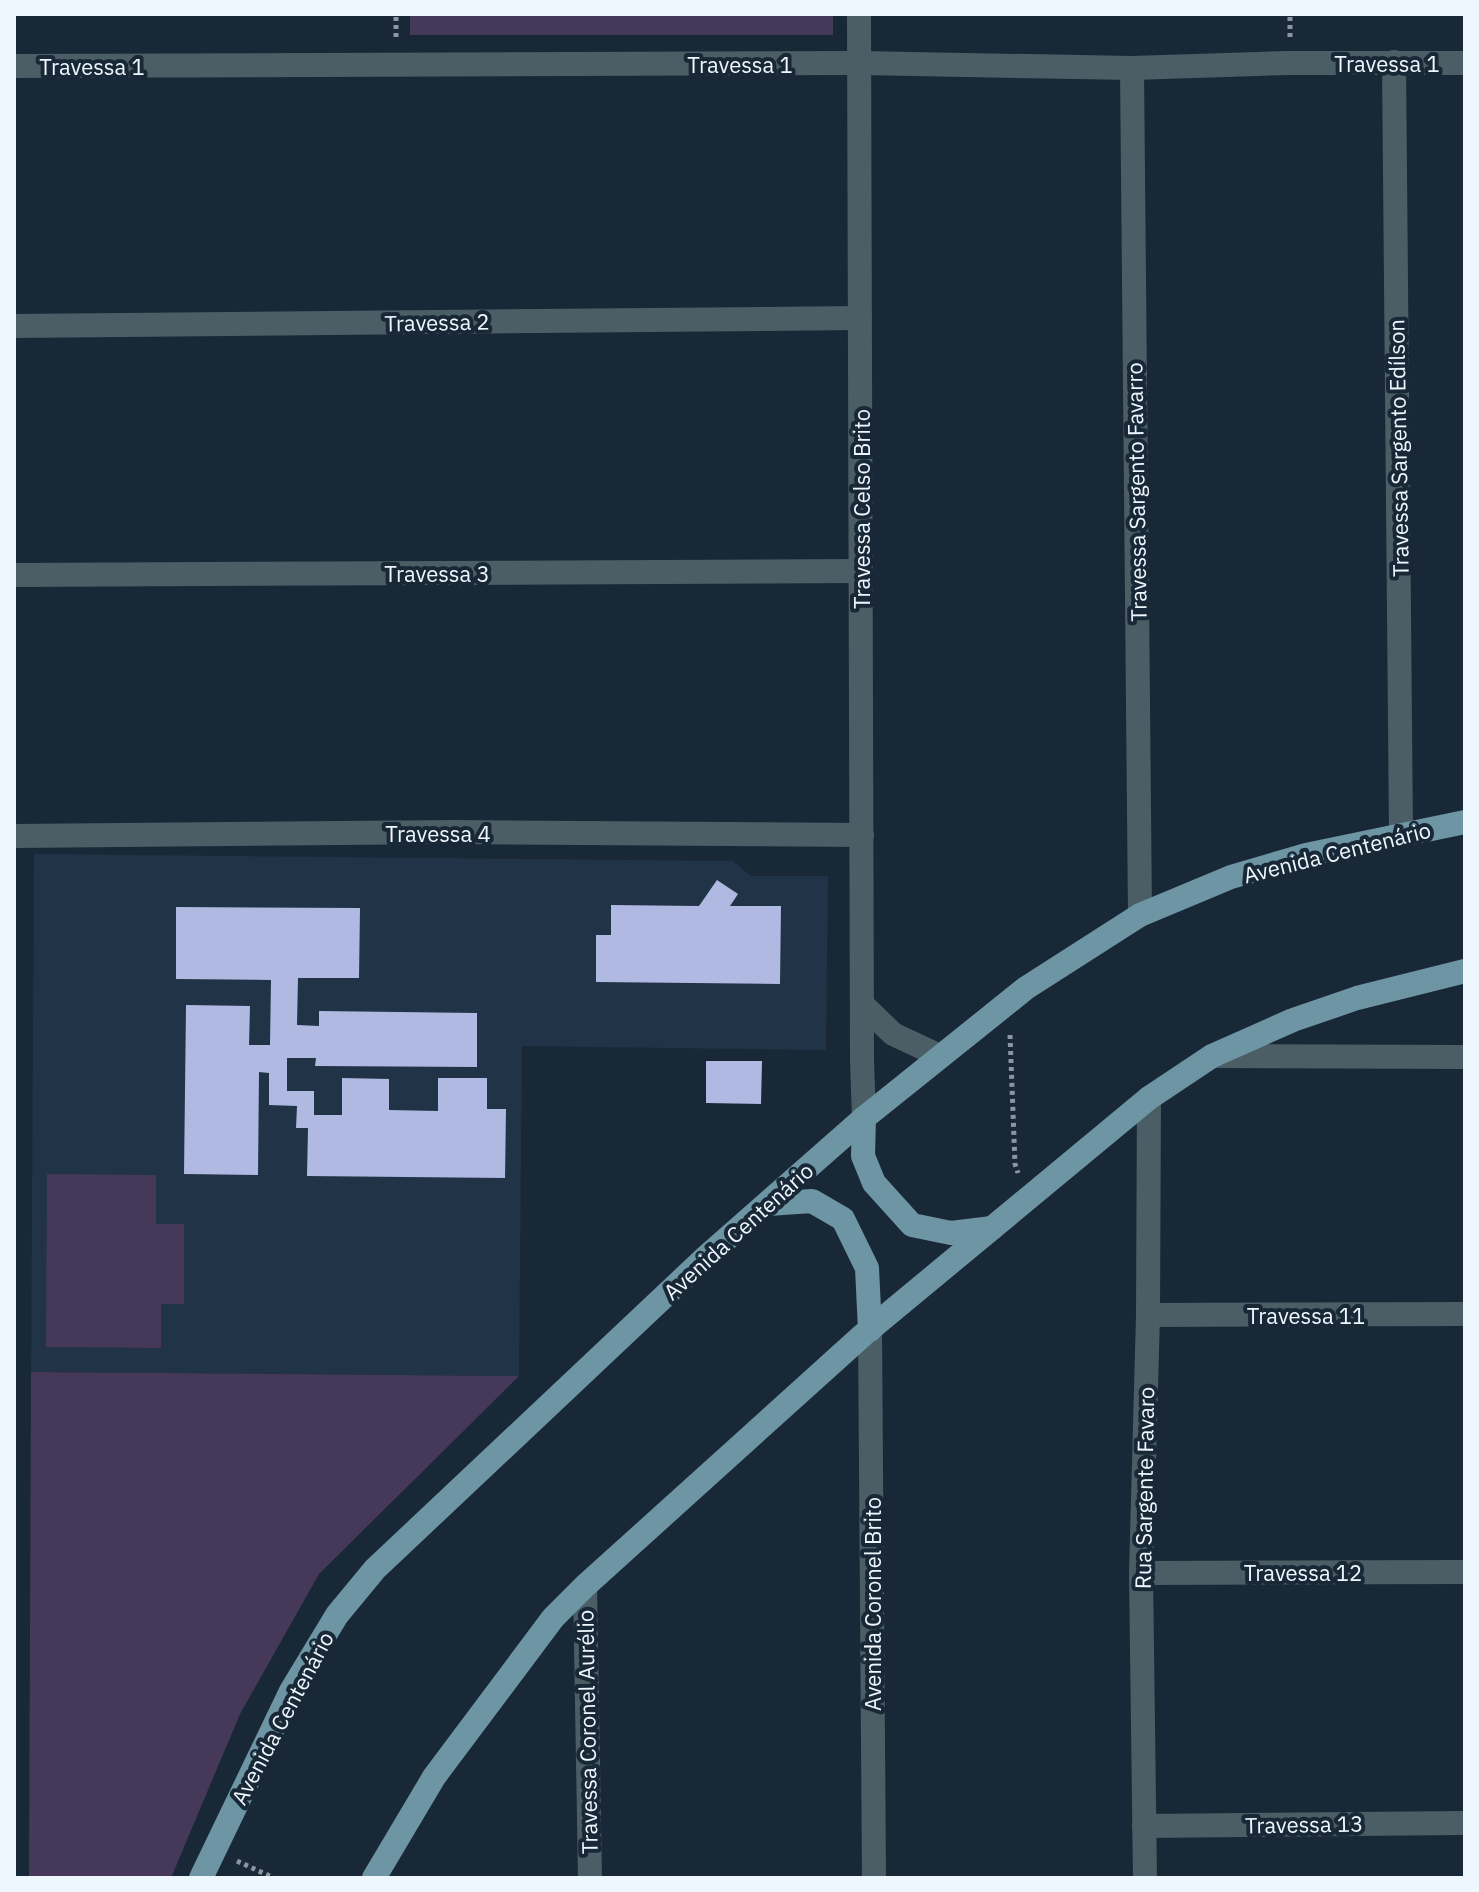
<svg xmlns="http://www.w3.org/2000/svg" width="1479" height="1892" font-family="'IBM Plex Sans',sans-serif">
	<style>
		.built { fill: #203347 }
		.green { fill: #453859 }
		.building { fill: #b0b9e1 }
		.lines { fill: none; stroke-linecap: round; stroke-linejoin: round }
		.path { stroke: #8b96a1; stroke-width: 5; stroke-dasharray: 4 4; stroke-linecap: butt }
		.minor { stroke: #4b5e65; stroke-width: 24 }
		.tertiary { stroke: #4b5e65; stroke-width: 24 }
		.primary { stroke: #6d95a4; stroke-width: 24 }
		.labels { text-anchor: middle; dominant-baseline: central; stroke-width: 8; stroke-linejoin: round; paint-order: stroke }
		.street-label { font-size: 22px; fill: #eef6fe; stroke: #192837 }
	</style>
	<rect width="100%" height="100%" fill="#192837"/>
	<polygon class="built" points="34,854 733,861 751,876 828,876 826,1050 522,1046 519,1376 31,1372"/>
	<g class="green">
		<rect x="410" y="14" width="423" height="21"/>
		<polygon points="47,1174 156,1175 156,1224 184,1224 184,1304 161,1304 161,1348 46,1347"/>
		<polygon points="31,1372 519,1376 319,1574 240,1714 171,1878 29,1878"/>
	</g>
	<g class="building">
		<polygon points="717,880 738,894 730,906 781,906 780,984 596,982 596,935 611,935 611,905 699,906"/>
		<polygon points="176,907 360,908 359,978 298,978 297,1025 319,1026 319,1011 477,1013 477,1067 315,1066 316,1058 287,1058 287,1091 314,1091 314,1115 342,1115 342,1078 389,1079 389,1110 438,1111 438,1078 487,1078 487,1109 506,1109 505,1178 307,1176 308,1128 296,1128 297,1106 269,1105 269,1073 259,1072 258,1175 184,1174 186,1005 250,1006 249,1045 270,1045 271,980 176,979"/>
		<polygon points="706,1061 762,1061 761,1104 706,1103"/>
	</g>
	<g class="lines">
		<g class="path">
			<polyline points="396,37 396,14"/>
			<polyline points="1290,37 1290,14"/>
			<polyline points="1010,1035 1015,1164 1018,1173"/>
			<polyline points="237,1861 274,1878"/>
		</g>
		<g class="minor">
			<polyline points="1394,62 1401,833"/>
			<polyline points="14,66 859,63 1132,68 1289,63 1465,63"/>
			<polyline points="1132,68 1140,915"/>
			<polyline points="14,326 860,318"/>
			<polyline points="14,575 861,571"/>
			<polyline points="14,836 455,832 862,835"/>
			<polyline points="1212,1056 1465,1057"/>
			<polyline points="1148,1315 1465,1314"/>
			<polyline points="870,1330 874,1878"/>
			<polyline points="1141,1573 1465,1572"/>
			<polyline points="585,1586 590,1878"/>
			<polyline points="1144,1826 1465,1823"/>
			<polyline points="1145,1878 1141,1573 1148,1315 1149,1098"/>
		</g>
		<g class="tertiary">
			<polyline points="859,14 862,1060 864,1118"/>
			<polyline points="862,1004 893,1034 940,1056"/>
		</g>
		<g class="primary">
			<polyline points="864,1118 863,1156 874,1183 912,1225 951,1233 992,1228"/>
			<polyline points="768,1204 812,1201 843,1219 867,1268 870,1330"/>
			<polyline points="201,1878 291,1691 337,1615 375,1569 706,1257 864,1118 1026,988 1140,915 1231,877 1306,855 1465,822"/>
			<polyline points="374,1878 434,1777 553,1618 585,1586 863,1335 1149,1098 1212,1056 1293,1020 1357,998 1465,971"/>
		</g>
	</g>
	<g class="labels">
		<g class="street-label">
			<text x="1387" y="63">Travessa 1</text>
			<text x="740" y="64">Travessa 1</text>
			<text x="92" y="66">Travessa 1</text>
			<text transform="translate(437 322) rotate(-1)">Travessa 2</text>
			<text transform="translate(1398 448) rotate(-91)">Travessa Sargento Edílson</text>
			<text transform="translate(1136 492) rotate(-91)">Travessa Sargento Favarro</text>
			<text transform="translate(861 509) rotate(-90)">Travessa Celso Brito</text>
			<text x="437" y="573">Travessa 3</text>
			<text x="438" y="833">Travessa 4</text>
			<text transform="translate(1337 852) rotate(-14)">Avenida Centenário</text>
			<text transform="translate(738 1231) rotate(-42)">Avenida Centenário</text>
			<text x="1306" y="1315">Travessa 11</text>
			<text transform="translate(1144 1488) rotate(-89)">Rua Sargente Favaro</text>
			<text x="1303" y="1572">Travessa 12</text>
			<text transform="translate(872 1604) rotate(-90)">Avenida Coronel Brito</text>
			<text transform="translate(282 1718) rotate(-62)">Avenida Centenário</text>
			<text transform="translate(587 1732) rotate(-91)">Travessa Coronel Aurélio</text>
			<text transform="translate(1304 1824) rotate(-1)">Travessa 13</text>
		</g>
	</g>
	<rect width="1479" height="1892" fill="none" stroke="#eef6fe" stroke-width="32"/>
</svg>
